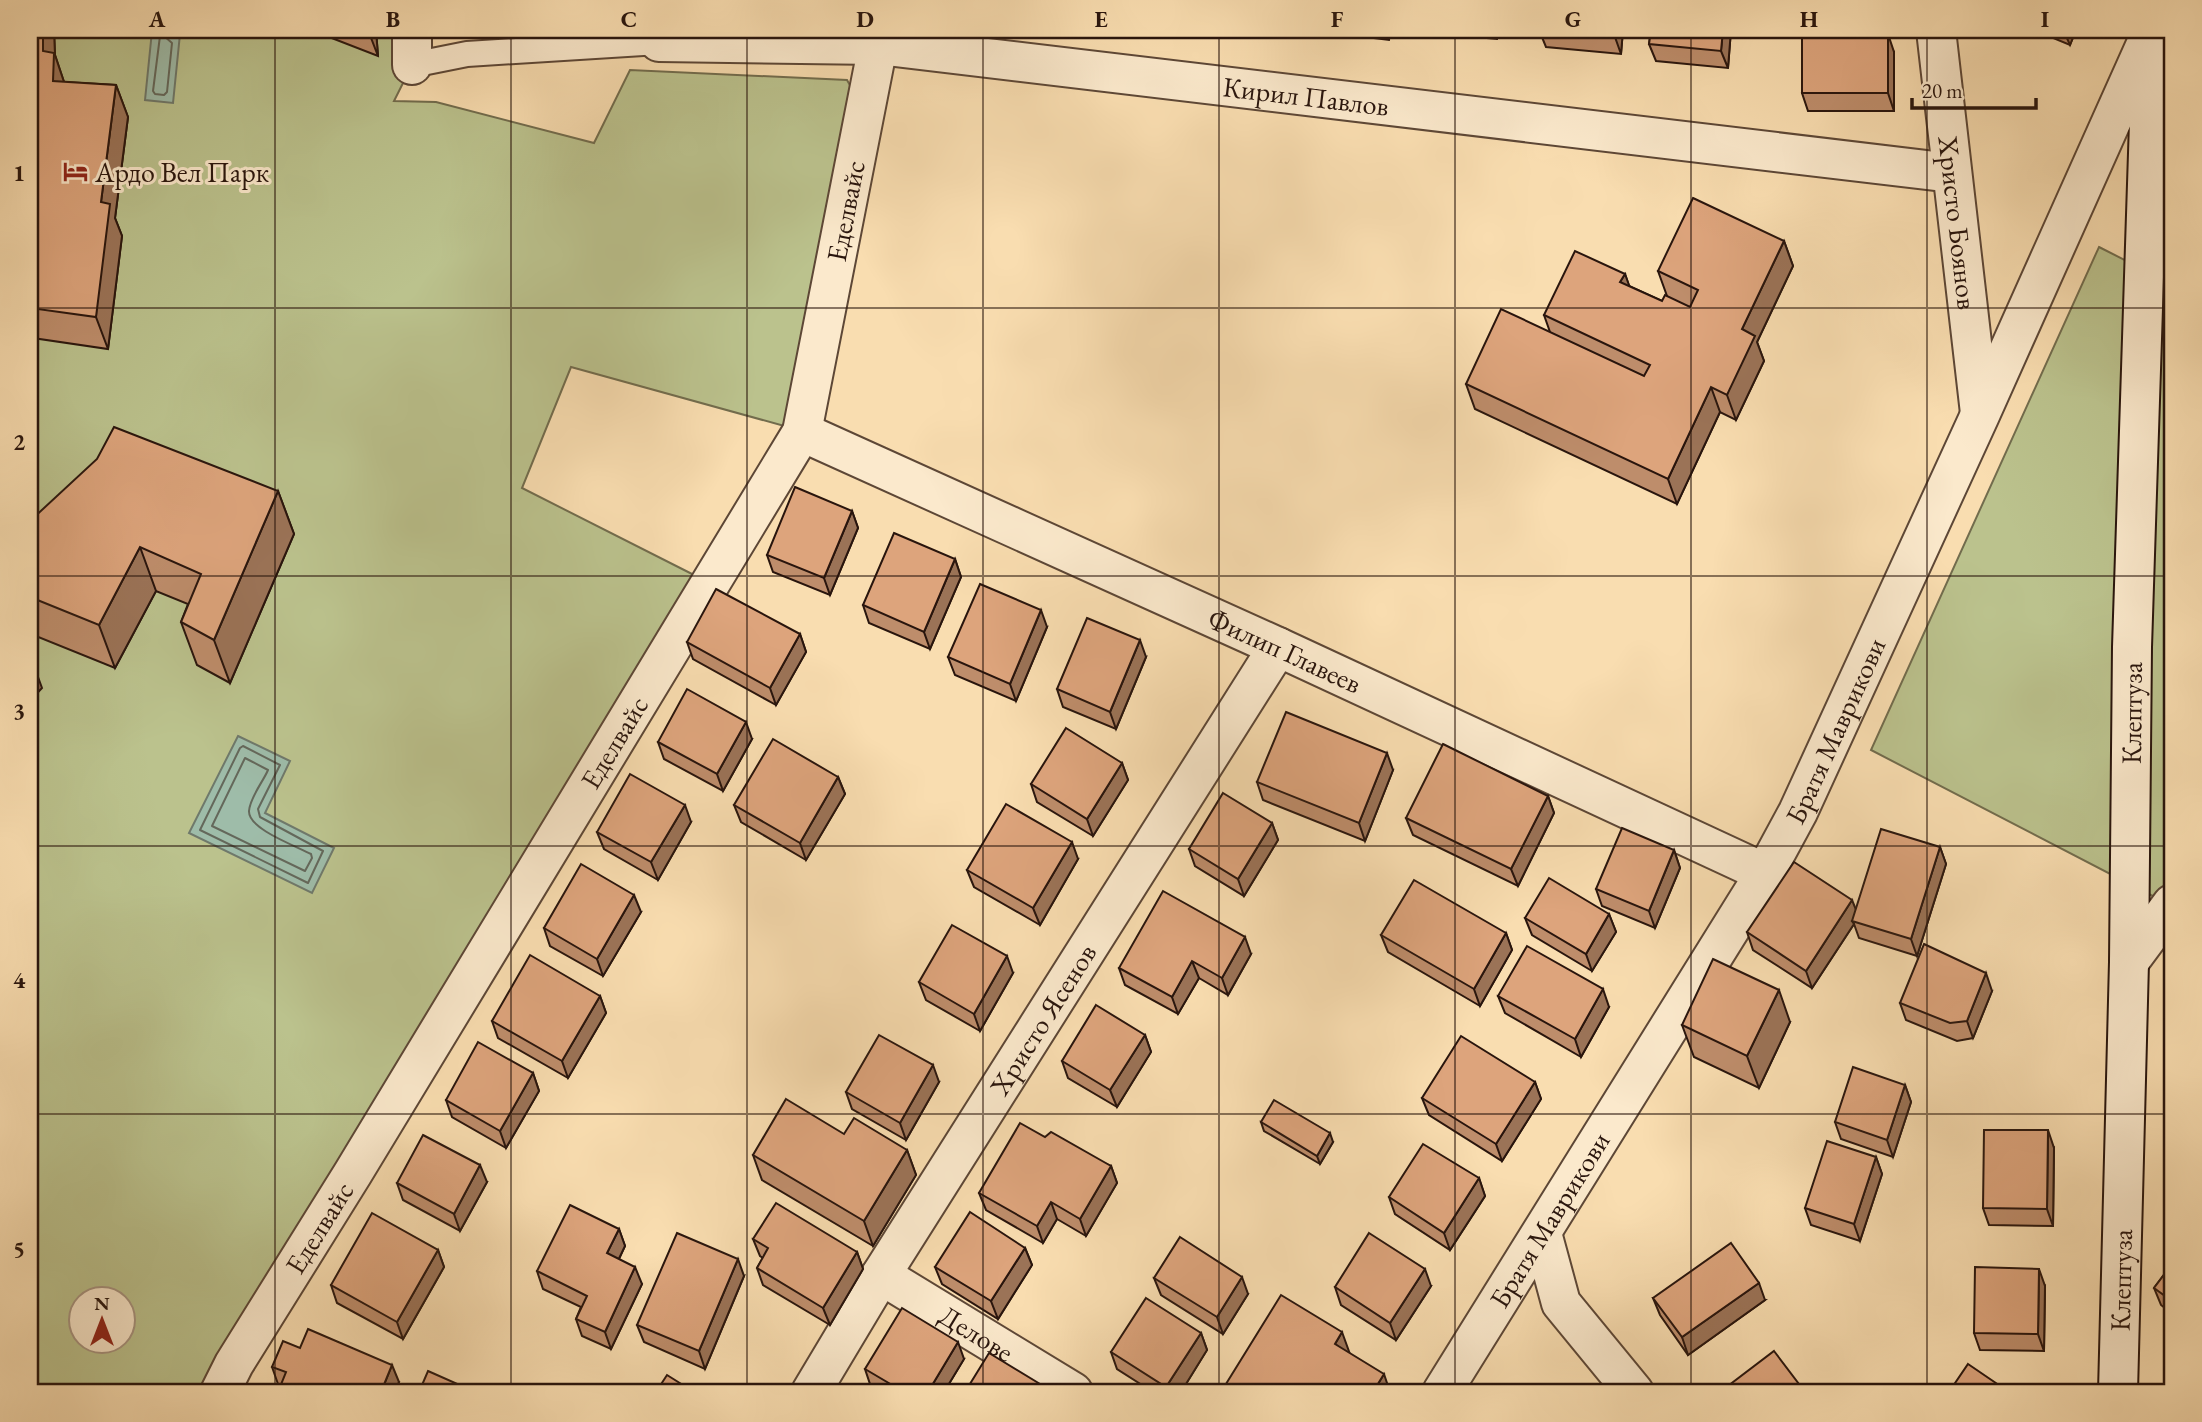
<svg xmlns="http://www.w3.org/2000/svg" width="2202" height="1422" font-family="'EB Garamond',serif">
	<style>
		.green { fill: #bbc28d; stroke: #726c4d; stroke-width: 2; fill-rule: evenodd }
		.water { fill: #9ebca9; stroke: #6f796b; stroke-width: 2 }
		.lines { fill: none; stroke-linecap: round; stroke-linejoin: round }
		.shore { stroke: #64685b; stroke-width: 2 }
		.lane-casing { stroke: #5d4736; stroke-width: 28 }
		.street-casing { stroke: #5d4736; stroke-width: 42 }
		.secondary-casing { stroke: #29150d; stroke-width: 42 }
		.lane { stroke: #fbe9cc; stroke-width: 24 }
		.street { stroke: #fbe9cc; stroke-width: 38 }
		.secondary { stroke: #fbe9cc; stroke-width: 38 }
		.wall { fill: #be8d6b; stroke: #29150d; stroke-width: 2 }
		.shaded-wall { fill: #9b7357; stroke: #29150d; stroke-width: 2 }
		.building { fill: #dda47c; stroke: #29150d; stroke-width: 2 }
		.grid { fill: none; stroke: #29150d; stroke-width: 2; stroke-opacity: 0.55 }
		.labels { text-anchor: middle; dominant-baseline: central; stroke-width: 6; stroke-linejoin: round; paint-order: stroke }
		.street-label { font-size: 28px; fill: #29150d; stroke: #fbe9cc }
		.poi-label { font-size: 28px; fill: #29150d; stroke: #fbe9cc; text-anchor: start }
		.neatline { fill: none; stroke: #29150d; stroke-width: 2.5 }
		.grid-label { font-size: 23px; text-anchor: middle; font-weight: bold; fill: #29150d }
	</style>
	<rect width="100%" height="100%" fill="#f9ddb0"/>
	<filter id="stains"><feTurbulence type="fractalNoise" baseFrequency=".00286" numOctaves="4"/><feColorMatrix values="0 0 0 0 .2 0 0 0 0 .09 0 0 0 0 .02 0 0 0 .5 -.17"/></filter>
	<radialGradient id="worn" r=".72"><stop offset=".6" stop-color="#630" stop-opacity="0"/><stop offset="1" stop-color="#630" stop-opacity=".3"/></radialGradient>
	<g class="green">
		<path d="M30,30H412V65L394,101L436,102L594,143L630,70L847,80L863,108L788,427L571,367L522,488L698,577L209,1392H30ZM80,1300H122V1342H80Z"/>
		<polygon points="2099,247 2172,284 2172,906 1871,750"/>
	</g>
	<g class="water">
		<polygon points="152,31 180,34 173,103 145,100"/>
		<polygon points="238,736 290,761 265,813 334,848 312,893 189,833"/>
	</g>
	<g class="lines">
		<g class="shore">
			<polygon points="160,36 164,36 172,43 167,92 164,95 155,94 153,91"/>
			<polygon points="243,746 280,765 258,809 260,817 323,851 308,883 200,830 240,748"/>
			<path d="M245,758L268,770C263,782 250,797 249,811C248,829 296,846 311,854L312,858L305,871L212,826Z"/>
		</g>
		<defs>
			<polyline id="lane" points="412,65 467,54 659,42"/>
			<g id="street">
				<polyline points="412,30 412,65"/>
				<path id="s1" d="M659,30V42L878,45L1952,173"/>
				<path id="s2" d="M1936,30L1980,413"/>
				<path id="s3" d="M802,432L1278,647L1765,873"/>
				<polyline points="2129,962 2172,904"/>
				<polyline points="1542,1233 1561,1303 1634,1392"/>
				<path id="s4" d="M881,1275L1073,1392"/>
				<path id="s5" d="M220,1392L234,1364L353,1173L802,432L878,45"/>
				<path id="s6" d="M811,1392L881,1275L1278,647"/>
				<path id="s7" d="M1442,1392L1765,873L1798,812L1980,415L2151,33"/>
			</g>
			<g id="secondary">
				<path id="s8" d="M2118,1392L2129,962L2132,647L2152,30"/>
			</g>
		</defs>
		<use href="#lane" class="lane-casing"/>
		<use href="#street" class="street-casing"/>
		<use href="#secondary" class="secondary-casing"/>
		<use href="#lane" class="lane"/>
		<use href="#street" class="street"/>
		<use href="#secondary" class="secondary"/>
	</g>
	<g class="wall">
		<polygon points="30,30 54,30 55,55 64,82 116,85 128,117 115,218 122,236 108,349 33,338 30,330"/>
		<polygon points="311,30 376,30 378,56"/>
		<polygon points="1331,30 1390,30 1389,40 1333,33"/>
		<polygon points="1429,30 1498,30 1497,39 1430,33"/>
		<polygon points="1539,30 1623,30 1621,54 1546,47"/>
		<polygon points="1651,30 1731,30 1728,68 1656,61 1649,44"/>
		<polygon points="2034,30 2076,30 2070,45"/>
		<polygon points="1894,52 1894,111 1808,111 1802,93"/>
		<polygon points="1784,241 1793,266 1757,342 1764,361 1736,420 1720,412 1677,504 1475,409 1466,384 1550,332 1544,315 1625,274 1629,286 1662,301 1667,296 1658,271"/>
		<polygon points="278,491 294,534 230,683 197,665 181,622 188,604 156,591 115,668 31,634 30,636 30,521"/>
		<polygon points="852,511 858,528 830,595 773,572 767,555"/>
		<polygon points="955,559 961,577 930,649 869,623 863,605"/>
		<polygon points="1047,627 1016,701 955,675 948,657"/>
		<polygon points="800,634 806,652 776,705 693,659 687,642"/>
		<polygon points="1146,657 1116,729 1063,707 1057,689"/>
		<polygon points="752,739 723,791 664,759 658,742"/>
		<polygon points="1122,763 1128,780 1093,836 1037,802 1031,784"/>
		<polygon points="1393,770 1365,841 1263,800 1257,782"/>
		<polygon points="838,777 845,794 806,860 741,822 734,805"/>
		<polygon points="1548,796 1554,813 1518,886 1413,835 1406,818"/>
		<polygon points="691,822 658,880 604,849 597,832"/>
		<polygon points="1272,823 1278,840 1244,896 1195,866 1189,849"/>
		<polygon points="1940,847 1946,864 1917,956 1859,938 1854,924 1812,988 1753,950 1747,932 1856,909"/>
		<polygon points="1674,850 1680,868 1655,928 1602,906 1596,889"/>
		<polygon points="1078,859 1040,925 974,887 967,870"/>
		<polygon points="641,912 603,976 550,946 544,928"/>
		<polygon points="1609,914 1616,932 1592,971 1532,935 1525,918"/>
		<polygon points="1506,933 1512,950 1480,1006 1388,952 1381,935"/>
		<polygon points="1251,954 1228,995 1199,978 1178,1014 1125,985 1119,968"/>
		<polygon points="1013,973 980,1031 926,1000 919,982"/>
		<polygon points="1992,991 1973,1038 1957,1041 1906,1020 1900,1003"/>
		<polygon points="600,996 606,1013 568,1078 498,1038 492,1021"/>
		<polygon points="1498,996 1609,1007 1581,1057 1505,1013"/>
		<polygon points="1790,1022 1759,1088 1694,1057 1682,1025"/>
		<polygon points="1145,1035 1151,1052 1117,1107 1068,1078 1062,1061"/>
		<polygon points="533,1073 539,1091 506,1148 452,1117 446,1100"/>
		<polygon points="939,1082 906,1140 852,1109 846,1092"/>
		<polygon points="1535,1082 1541,1099 1502,1161 1429,1115 1422,1098"/>
		<polygon points="1905,1085 1911,1102 1893,1157 1841,1139 1835,1122"/>
		<polygon points="1261,1122 1333,1142 1320,1164 1264,1131"/>
		<polygon points="844,1134 907,1150 916,1175 873,1246 762,1180 753,1155"/>
		<polygon points="1045,1137 1111,1166 1117,1183 1086,1236 1057,1219 1043,1243 986,1210 979,1193"/>
		<polygon points="2054,1148 2053,1226 1989,1225 1983,1208"/>
		<polygon points="1876,1157 1882,1174 1860,1241 1811,1225 1805,1208"/>
		<polygon points="1479,1178 1485,1196 1450,1250 1395,1214 1389,1197"/>
		<polygon points="487,1182 460,1231 403,1200 397,1183"/>
		<polygon points="619,1229 625,1246 619,1259 642,1284 611,1349 582,1336 576,1319 581,1307 543,1289 537,1271"/>
		<polygon points="753,1239 857,1252 863,1269 830,1325 763,1285 757,1268 763,1258 760,1256"/>
		<polygon points="1025,1248 1032,1265 998,1319 942,1284 935,1267"/>
		<polygon points="438,1250 444,1267 403,1339 337,1303 331,1285"/>
		<polygon points="2172,1264 2172,1314 2161,1305 2154,1288"/>
		<polygon points="744,1276 705,1369 644,1342 637,1325"/>
		<polygon points="1154,1278 1248,1294 1223,1334 1161,1295"/>
		<polygon points="1431,1286 1396,1340 1341,1305 1335,1287"/>
		<polygon points="2045,1286 2044,1351 1980,1350 1974,1333"/>
		<polygon points="1653,1298 1765,1300 1688,1355 1660,1315"/>
		<polygon points="1201,1333 1207,1350 1181,1392 1153,1392 1117,1369 1111,1352"/>
		<polygon points="300,1348 399,1382 394,1392 278,1392 281,1385 278,1384 272,1367"/>
		<polygon points="964,1359 944,1392 881,1392 871,1387 865,1369"/>
	</g>
	<g class="shaded-wall">
		<polygon points="43,30 54,30 55,55 65,85 53,81 43,51"/>
		<polygon points="368,30 376,30 378,56"/>
		<polygon points="1385,30 1390,30 1389,40"/>
		<polygon points="1494,30 1498,30 1497,39"/>
		<polygon points="1615,30 1623,30 1621,54 1615,37"/>
		<polygon points="1723,30 1731,30 1728,68 1721,51"/>
		<polygon points="2069,30 2076,30 2070,45 2066,36"/>
		<polygon points="1888,34 1894,52 1894,111 1888,93"/>
		<polygon points="116,85 128,117 115,218 122,236 108,349 96,317 101,202"/>
		<polygon points="1784,241 1793,266 1757,342 1764,361 1736,420 1727,395 1742,329"/>
		<polygon points="1625,274 1634,299 1620,282"/>
		<polygon points="1711,387 1720,412 1677,504 1668,479"/>
		<polygon points="278,491 294,534 230,683 214,640"/>
		<polygon points="852,511 858,528 830,595 824,578"/>
		<polygon points="140,547 156,591 115,668 99,625"/>
		<polygon points="955,559 961,577 930,649 924,632"/>
		<polygon points="1041,610 1047,627 1016,701 1010,684"/>
		<polygon points="800,634 806,652 776,705 770,688"/>
		<polygon points="1140,640 1146,657 1116,729 1110,712"/>
		<polygon points="30,655 42,688 30,701"/>
		<polygon points="746,722 752,739 723,791 717,774"/>
		<polygon points="1387,753 1393,770 1365,841 1359,823"/>
		<polygon points="1122,763 1128,780 1093,836 1087,819"/>
		<polygon points="838,777 845,794 806,860 800,843"/>
		<polygon points="1548,796 1554,813 1518,886 1511,869"/>
		<polygon points="685,805 691,822 658,880 651,862"/>
		<polygon points="1272,823 1278,840 1244,896 1238,879"/>
		<polygon points="1072,842 1078,859 1040,925 1033,908"/>
		<polygon points="1940,847 1946,864 1917,956 1911,939"/>
		<polygon points="1674,850 1680,868 1655,928 1649,911"/>
		<polygon points="634,895 641,912 603,976 597,959"/>
		<polygon points="1852,900 1859,917 1852,921 1854,924 1812,988 1806,971"/>
		<polygon points="1609,914 1616,932 1592,971 1586,954"/>
		<polygon points="1506,933 1512,950 1480,1006 1474,989"/>
		<polygon points="1245,937 1251,954 1228,995 1222,978"/>
		<polygon points="1007,956 1013,973 980,1031 974,1014"/>
		<polygon points="1192,961 1199,978 1178,1014 1172,997"/>
		<polygon points="1986,973 1992,991 1973,1038 1967,1021"/>
		<polygon points="1603,989 1609,1007 1581,1057 1575,1039"/>
		<polygon points="1779,990 1790,1022 1759,1088 1747,1056"/>
		<polygon points="600,996 606,1013 568,1078 562,1061"/>
		<polygon points="1145,1035 1151,1052 1117,1107 1110,1090"/>
		<polygon points="933,1065 939,1082 906,1140 900,1123"/>
		<polygon points="533,1073 539,1091 506,1148 500,1131"/>
		<polygon points="1535,1082 1541,1099 1502,1161 1496,1144"/>
		<polygon points="1905,1085 1911,1102 1893,1157 1887,1140"/>
		<polygon points="2048,1130 2054,1148 2053,1226 2047,1209"/>
		<polygon points="1330,1133 1333,1142 1320,1164 1317,1156"/>
		<polygon points="907,1150 916,1175 873,1246 864,1221"/>
		<polygon points="1876,1157 1882,1174 1860,1241 1854,1224"/>
		<polygon points="480,1165 487,1182 460,1231 454,1214"/>
		<polygon points="1111,1166 1117,1183 1086,1236 1080,1219"/>
		<polygon points="1479,1178 1485,1196 1450,1250 1444,1233"/>
		<polygon points="1051,1202 1057,1219 1043,1243 1037,1226"/>
		<polygon points="619,1229 625,1246 613,1271 607,1253"/>
		<polygon points="1025,1248 1032,1265 998,1319 991,1301"/>
		<polygon points="438,1250 444,1267 403,1339 397,1322"/>
		<polygon points="857,1252 863,1269 830,1325 823,1308"/>
		<polygon points="738,1259 744,1276 705,1369 699,1351"/>
		<polygon points="635,1267 642,1284 611,1349 605,1332"/>
		<polygon points="1425,1269 1431,1286 1396,1340 1390,1323"/>
		<polygon points="2039,1269 2045,1286 2044,1351 2038,1334"/>
		<polygon points="1242,1277 1248,1294 1223,1334 1217,1317"/>
		<polygon points="1759,1283 1765,1300 1688,1355 1682,1337"/>
		<polygon points="1342,1332 1351,1357 1335,1344"/>
		<polygon points="1201,1333 1207,1350 1181,1392 1168,1392 1166,1387"/>
		<polygon points="958,1342 964,1359 944,1392 928,1392"/>
		<polygon points="392,1365 399,1382 394,1392 381,1392"/>
		<polygon points="1384,1374 1390,1392 1373,1392"/>
	</g>
	<g class="building">
		<polygon points="30,30 43,30 43,51 54,53 53,81 116,85 101,202 110,204 96,317 30,308"/>
		<polygon points="1539,30 1615,30 1615,37"/>
		<polygon points="1651,30 1723,30 1721,51 1649,44"/>
		<polygon points="2051,30 2069,30 2066,36"/>
		<rect x="1802" y="34" width="86" height="59"/>
		<polygon points="1693,198 1784,241 1742,329 1755,336 1727,395 1711,387 1668,479 1466,384 1501,309 1644,376 1650,365 1544,315 1575,251 1625,274 1620,282 1662,301 1665,295 1690,307 1698,290 1658,271"/>
		<polygon points="114,427 278,491 214,640 181,622 201,574 140,547 99,625 30,597 30,521 97,459"/>
		<polygon points="795,487 852,511 824,578 767,555"/>
		<polygon points="894,533 955,559 924,632 863,605"/>
		<polygon points="980,584 1041,610 1010,684 948,657"/>
		<polygon points="716,589 800,634 770,688 687,642"/>
		<polygon points="1087,618 1140,640 1110,712 1057,689"/>
		<polygon points="687,689 746,722 717,774 658,742"/>
		<polygon points="1286,712 1387,753 1359,823 1257,782"/>
		<polygon points="1066,728 1122,763 1087,819 1031,784"/>
		<polygon points="773,739 838,777 800,843 734,805"/>
		<polygon points="1443,744 1548,796 1511,869 1406,818"/>
		<polygon points="630,774 685,805 651,862 597,832"/>
		<polygon points="1223,793 1272,823 1238,879 1189,849"/>
		<polygon points="1006,804 1072,842 1033,908 967,870"/>
		<polygon points="1622,828 1674,850 1649,911 1596,889"/>
		<polygon points="1881,829 1940,847 1911,939 1852,921"/>
		<polygon points="1794,862 1852,900 1806,971 1747,932"/>
		<polygon points="581,864 634,895 597,959 544,928"/>
		<polygon points="1549,878 1609,914 1586,954 1525,918"/>
		<polygon points="1414,880 1506,933 1474,989 1381,935"/>
		<polygon points="1163,891 1245,937 1222,978 1192,961 1172,997 1119,968"/>
		<polygon points="952,925 1007,956 974,1014 919,982"/>
		<polygon points="1924,944 1986,973 1967,1021 1950,1023 1900,1003"/>
		<polygon points="1527,946 1603,989 1575,1039 1498,996"/>
		<polygon points="530,955 600,996 562,1061 492,1021"/>
		<polygon points="1713,959 1779,990 1747,1056 1682,1025"/>
		<polygon points="1096,1005 1145,1035 1110,1090 1062,1061"/>
		<polygon points="879,1035 933,1065 900,1123 846,1092"/>
		<polygon points="1461,1036 1535,1082 1496,1144 1422,1098"/>
		<polygon points="478,1042 533,1073 500,1131 446,1100"/>
		<polygon points="1853,1067 1905,1085 1887,1140 1835,1122"/>
		<polygon points="786,1099 844,1134 854,1118 907,1150 864,1221 753,1155"/>
		<polygon points="1274,1100 1330,1133 1317,1156 1261,1122"/>
		<polygon points="1020,1123 1045,1137 1051,1132 1111,1166 1080,1219 1051,1202 1037,1226 979,1193"/>
		<polygon points="1984,1130 2048,1130 2047,1209 1983,1208"/>
		<polygon points="423,1135 480,1165 454,1214 397,1183"/>
		<polygon points="1827,1141 1876,1157 1854,1224 1805,1208"/>
		<polygon points="1423,1144 1479,1178 1444,1233 1389,1197"/>
		<polygon points="776,1203 857,1252 823,1308 757,1268 768,1248 753,1239"/>
		<polygon points="570,1205 619,1229 607,1253 635,1267 605,1332 576,1319 587,1296 537,1271"/>
		<polygon points="970,1212 1025,1248 991,1301 935,1267"/>
		<polygon points="372,1213 438,1250 397,1322 331,1285"/>
		<polygon points="677,1233 738,1259 699,1351 637,1325"/>
		<polygon points="1369,1233 1425,1269 1390,1323 1335,1287"/>
		<polygon points="1180,1237 1242,1277 1217,1317 1154,1278"/>
		<polygon points="1731,1243 1759,1283 1682,1337 1653,1298"/>
		<polygon points="2172,1264 2172,1301 2154,1288"/>
		<polygon points="1975,1267 2039,1269 2038,1334 1974,1333"/>
		<polygon points="1281,1295 1342,1332 1335,1344 1384,1374 1373,1392 1221,1392"/>
		<polygon points="1146,1298 1201,1333 1166,1387 1111,1352"/>
		<polygon points="902,1308 958,1342 928,1392 904,1392 865,1369"/>
		<polygon points="308,1329 392,1365 381,1392 278,1392 286,1372 272,1367 283,1341 300,1348"/>
		<polygon points="1774,1351 1805,1392 1720,1392"/>
		<polygon points="989,1353 1045,1387 1042,1392 965,1392"/>
		<polygon points="1968,1364 2009,1392 1949,1392"/>
		<polygon points="428,1371 462,1386 460,1392 419,1392"/>
		<polygon points="667,1375 694,1392 656,1392"/>
		<polygon points="1920,1385 1931,1392 1915,1392"/>
	</g>
	<path class="grid" d="M275,30V1392M511,30V1392M747,30V1392M983,30V1392M1219,30V1392M1455,30V1392M1691,30V1392M1927,30V1392M30,308H2172M30,576H2172M30,846H2172M30,1114H2172"/>
	<defs>
		<symbol id="hotel-bare" viewBox="-9 -9 18 18"><path d="M-6-4.5h1.5V1H6V5H4.5V3h-9V5H-6ZM-4 0a1.8 1.8 0 1 1 3.6 0ZM.5 0V-2.5h3Q6-2.5 6 0Z" fill="#8f2418" stroke="#fbe9cc" stroke-width="2.5" paint-order="stroke"/></symbol>
	</defs>
	<g fill-rule="evenodd">
		<use href="#hotel-bare" x="58" y="154" width="35" height="35"/>
	</g>
	<g class="labels">
		<g class="street-label">
			<text stroke="none"><textPath href="#s1" startOffset="662">Кирил Павлов</textPath></text>
			<text stroke="none"><textPath href="#s5" startOffset="1348">Еделвайс</textPath></text>
			<text stroke="none"><textPath href="#s2" startOffset="194">Христо Боянов</textPath></text>
			<text stroke="none"><textPath href="#s3" startOffset="530">Филип Главеев</textPath></text>
			<text stroke="none"><textPath href="#s8" startOffset="679">Клептуза</textPath></text>
			<text stroke="none"><textPath href="#s7" startOffset="770">Братя Маврикови</textPath></text>
			<text stroke="none"><textPath href="#s5" startOffset="760">Еделвайс</textPath></text>
			<text stroke="none"><textPath href="#s6" startOffset="439">Христо Ясенов</textPath></text>
			<text stroke="none"><textPath href="#s7" startOffset="203">Братя Маврикови</textPath></text>
			<text stroke="none"><textPath href="#s5" startOffset="192">Еделвайс</textPath></text>
			<text stroke="none"><textPath href="#s8" startOffset="112">Клептуза</textPath></text>
			<text stroke="none"><textPath href="#s4" startOffset="112">Делове</textPath></text>
		</g>
		<g class="poi-label">
			<text x="95" y="172">Ардо Вел Парк</text>
		</g>
	</g>
	<rect width="2202" height="1422" fill="none" stroke="#f9ddb0" stroke-width="77"/>
	<g transform="translate(102 1320)"><circle r="33" fill="#fbe9cc" stroke="#a79480" stroke-width="2"/>
	<path d="M0-5L12 26L0 18L-12 26Z" fill="#8f2418"/>
	<text y="-10" font-size="19" font-weight="bold" text-anchor="middle" fill="#29150d">N</text>
	</g>
	<path d="M1912 98v10h124v-10" fill="none" stroke="#29150d" stroke-width="3.5"/>
	<text x="1922" y="98" font-size="21" fill="#29150d" stroke="#fbe9cc" stroke-width="5" paint-order="stroke">20 m</text>
	<rect x="38" y="38" width="2126" height="1346" class="neatline"/>
	<g class="grid-label">
		<text x="157" y="27">A</text>
		<text x="393" y="27">B</text>
		<text x="629" y="27">C</text>
		<text x="865" y="27">D</text>
		<text x="1101" y="27">E</text>
		<text x="1337" y="27">F</text>
		<text x="1573" y="27">G</text>
		<text x="1809" y="27">H</text>
		<text x="2045" y="27">I</text>
		<text x="19" y="181">1</text>
		<text x="19" y="450">2</text>
		<text x="19" y="719">3</text>
		<text x="19" y="988">4</text>
		<text x="19" y="1257">5</text>
	</g>
	<rect width="100%" height="100%" filter="url(#stains)"/>
	<rect width="100%" height="100%" fill="url(#worn)"/>
</svg>
